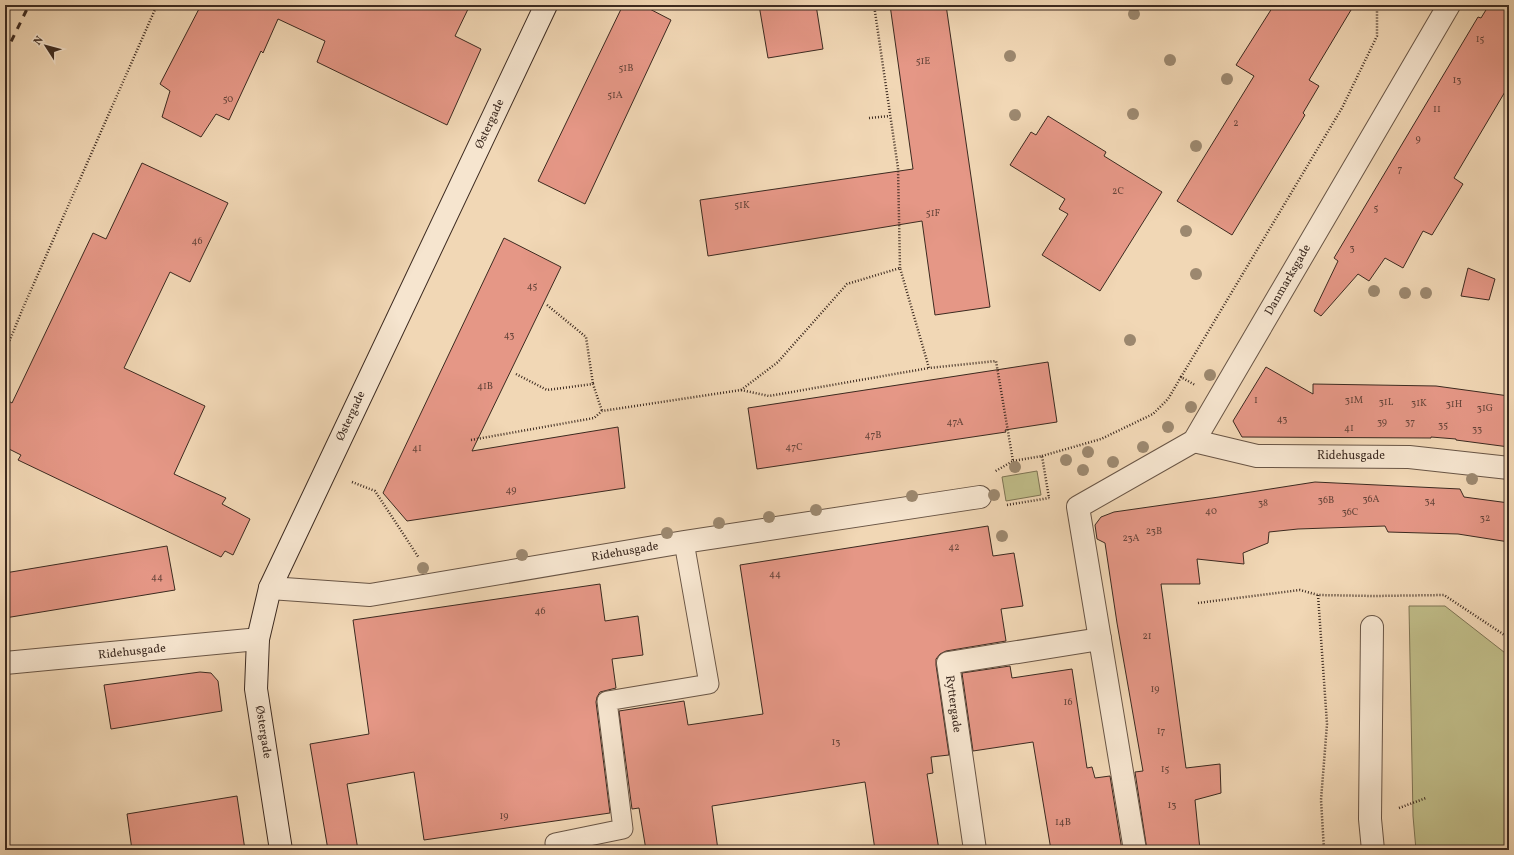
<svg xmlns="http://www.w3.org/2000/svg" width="1514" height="855" font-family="Vollkorn,serif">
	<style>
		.green { fill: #c0bd89; stroke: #7e7454 }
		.building { fill: #e59786; stroke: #3c2a20 }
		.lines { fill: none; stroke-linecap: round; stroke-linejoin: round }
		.lane-casing { stroke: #695545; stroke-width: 21 }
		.street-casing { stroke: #695545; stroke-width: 24 }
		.secondary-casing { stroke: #3c2a20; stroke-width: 24 }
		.path { stroke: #3c2a20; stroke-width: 2.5; stroke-dasharray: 1 2; stroke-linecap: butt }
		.lane { stroke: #f6e5cf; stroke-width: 19 }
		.street { stroke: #f6e5cf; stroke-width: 22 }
		.secondary { stroke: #f6e5cf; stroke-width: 22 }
		.rail { stroke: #3c2a20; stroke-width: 3; stroke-dasharray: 7 7; stroke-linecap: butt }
		.tree { fill: #9c886f }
		.labels { text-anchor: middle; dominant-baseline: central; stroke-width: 3; stroke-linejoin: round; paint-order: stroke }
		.number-label { font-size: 10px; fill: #66453a }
		.street-label { font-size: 12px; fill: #3c2a20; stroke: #f6e5cf }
	</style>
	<rect width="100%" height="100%" fill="#f1d7b5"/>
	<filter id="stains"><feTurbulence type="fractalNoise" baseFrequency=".005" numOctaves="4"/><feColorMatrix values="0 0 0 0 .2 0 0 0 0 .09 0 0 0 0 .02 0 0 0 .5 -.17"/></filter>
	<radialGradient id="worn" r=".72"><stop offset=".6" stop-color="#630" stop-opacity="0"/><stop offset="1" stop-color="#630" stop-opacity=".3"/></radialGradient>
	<g class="green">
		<polygon points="1037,471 1041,495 1006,501 1002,477"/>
		<polygon points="1409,606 1445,606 1509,656 1509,850 1416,850 1413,816"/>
	</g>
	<g class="building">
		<polygon points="201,5 470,5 455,36 481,49 447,125 317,62 325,41 278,19 263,53 261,51 229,120 216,114 201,137 162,117 170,91 160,84"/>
		<polygon points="623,5 642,5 671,20 585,204 538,181"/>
		<polygon points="759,5 816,5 823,49 768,58"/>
		<polygon points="890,5 946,5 990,307 935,315 922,221 708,256 700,200 913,169"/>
		<polygon points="1274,5 1354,5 1309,80 1319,86 1303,113 1305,115 1232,235 1177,201 1254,76 1236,65"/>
		<polygon points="1489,5 1509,5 1509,85 1454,178 1463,184 1432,235 1423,231 1403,268 1385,258 1369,281 1358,274 1321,316 1314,311 1338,261 1334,258 1478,17 1481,18"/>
		<polygon points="1048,116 1106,152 1104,156 1162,192 1100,291 1042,255 1068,214 1059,209 1065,199 1010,165 1031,132 1036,135"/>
		<polygon points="142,163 228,203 190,282 170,272 124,368 205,406 174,474 226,498 222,504 250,519 233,555 225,551 221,557 18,460 21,455 5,447 5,399 12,403 93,233 106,239"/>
		<polygon points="504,238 561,267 472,451 618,427 625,488 407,521 383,493"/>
		<polygon points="1468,268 1495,279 1489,300 1461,296"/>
		<polygon points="1048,362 1057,422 1005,430 1006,432 757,469 748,408"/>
		<polygon points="1266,367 1313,394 1313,384 1436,386 1509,396 1509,447 1456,440 1456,439 1431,437 1431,438 1242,437 1233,421"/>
		<polygon points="1315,482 1460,489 1464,497 1509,503 1509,542 1458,534 1388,532 1385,526 1298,529 1269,532 1268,543 1243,553 1244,564 1197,559 1200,584 1161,584 1186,768 1220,764 1221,793 1195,800 1200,850 1147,850 1135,772 1143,771 1117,623 1105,543 1097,539 1095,525 1101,517 1114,512 1219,497"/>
		<polygon points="988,526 993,556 1014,553 1023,606 1001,609 1006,641 946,651 940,654 936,659 936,665 949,755 931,757 933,773 927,774 939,850 875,850 865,782 712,806 718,850 646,850 639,808 632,809 619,711 684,701 688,725 763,714 740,565"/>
		<polygon points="167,546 175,590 5,618 5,573"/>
		<polygon points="600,584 605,621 638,616 643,655 612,659 616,688 600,692 597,697 596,702 610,813 424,840 414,772 347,784 358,850 328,850 310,744 369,734 353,620"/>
		<polygon points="1010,666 1012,678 1072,669 1087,768 1092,767 1095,778 1110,776 1122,850 1051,850 1033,742 973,751 962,673"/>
		<polygon points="200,672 211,673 218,681 222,711 111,729 104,685"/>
		<polygon points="237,796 245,850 132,850 127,814"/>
	</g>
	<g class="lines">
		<defs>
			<polyline id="lane" points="555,843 623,829 607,701 709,684 684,542"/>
			<g id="street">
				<polyline points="1194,441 1257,456 1409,457 1509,468"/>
				<polyline points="270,588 370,595 684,542 980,497"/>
				<polyline points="1372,627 1370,819 1373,850"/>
				<polyline points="5,663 258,639"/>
				<polyline points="975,850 948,663 1100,639"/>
				<polyline points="1135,850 1078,507 1194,441 1449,5"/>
			</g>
			<polyline id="secondary" points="281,850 256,689 258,639 270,588 546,5"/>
		</defs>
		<use href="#lane" class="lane-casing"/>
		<use href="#street" class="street-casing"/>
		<use href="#secondary" class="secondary-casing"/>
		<g class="path">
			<polyline points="874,5 898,168 900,268"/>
			<polyline points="869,118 890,116"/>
			<polyline points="547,305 586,337 593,384"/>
			<polyline points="5,352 23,308 157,5"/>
			<polyline points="516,374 547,390 593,384 602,411"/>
			<polyline points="1181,377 1342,108 1377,36 1377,5"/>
			<polyline points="741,390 769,396 929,368"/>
			<polyline points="471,440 594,418 602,411 741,390 778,362 847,284 900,268 929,368 996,361 1013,461 994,472"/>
			<polyline points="1042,456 1101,439 1153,414 1168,399 1181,377 1195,385"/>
			<polyline points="1013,461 1042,456 1049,498"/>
			<polyline points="352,482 375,491 419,558"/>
			<polyline points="1007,505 1049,498 1051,499"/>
			<polyline points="1318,595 1327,724 1321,800 1324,850"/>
			<polyline points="1198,603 1300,590 1318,595 1374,596 1444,595 1509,638"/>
			<polyline points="1399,808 1426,798"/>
		</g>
		<use href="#lane" class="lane"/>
		<use href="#street" class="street"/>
		<use href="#secondary" class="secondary"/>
		<polyline class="rail" points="5,54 29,5"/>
	</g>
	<g class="tree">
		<circle cx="1134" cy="14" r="6"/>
		<circle cx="1010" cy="56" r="6"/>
		<circle cx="1170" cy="60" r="6"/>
		<circle cx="1227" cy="79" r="6"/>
		<circle cx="1133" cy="114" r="6"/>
		<circle cx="1015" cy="115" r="6"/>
		<circle cx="1196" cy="146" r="6"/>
		<circle cx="1186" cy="231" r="6"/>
		<circle cx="1196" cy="274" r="6"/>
		<circle cx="1374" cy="291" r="6"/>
		<circle cx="1405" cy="293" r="6"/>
		<circle cx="1426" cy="293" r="6"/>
		<circle cx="1130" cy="340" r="6"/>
		<circle cx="1210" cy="375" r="6"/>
		<circle cx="1191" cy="407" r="6"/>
		<circle cx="1168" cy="427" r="6"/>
		<circle cx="1143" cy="447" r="6"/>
		<circle cx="1088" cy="452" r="6"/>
		<circle cx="1066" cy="460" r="6"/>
		<circle cx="1113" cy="462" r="6"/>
		<circle cx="1015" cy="467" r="6"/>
		<circle cx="1083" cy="470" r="6"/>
		<circle cx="1472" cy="479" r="6"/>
		<circle cx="994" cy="495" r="6"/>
		<circle cx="912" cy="496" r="6"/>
		<circle cx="816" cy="510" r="6"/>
		<circle cx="769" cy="517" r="6"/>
		<circle cx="719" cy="523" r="6"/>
		<circle cx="667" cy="533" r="6"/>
		<circle cx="1002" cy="536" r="6"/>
		<circle cx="522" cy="555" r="6"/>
		<circle cx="423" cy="568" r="6"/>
	</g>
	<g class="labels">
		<g class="number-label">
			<text x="1480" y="39">15</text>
			<text x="923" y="61">51E</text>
			<text x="626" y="68">51B</text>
			<text x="1457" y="80">13</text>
			<text x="615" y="95">51A</text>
			<text x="228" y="99">50</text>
			<text x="1437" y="109">11</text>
			<text x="1236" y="123">2</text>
			<text x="1418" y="139">9</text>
			<text x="1400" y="169">7</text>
			<text x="1118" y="191">2C</text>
			<text x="742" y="205">51K</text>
			<text x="1376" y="208">5</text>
			<text x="933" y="213">51F</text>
			<text x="197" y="241">46</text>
			<text x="1352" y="248">3</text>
			<text x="532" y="286">45</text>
			<text x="509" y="335">43</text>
			<text x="485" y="386">41B</text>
			<text x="1256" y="400">1</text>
			<text x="1354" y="400">31M</text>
			<text x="1386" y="402">31L</text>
			<text x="1419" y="403">31K</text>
			<text x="1454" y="404">31H</text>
			<text x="1485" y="408">31G</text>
			<text x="1282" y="419">43</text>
			<text x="955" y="422">47A</text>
			<text x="1382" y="422">39</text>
			<text x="1410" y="422">37</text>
			<text x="1443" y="425">35</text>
			<text x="1349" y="428">41</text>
			<text x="1477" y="429">33</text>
			<text x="873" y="435">47B</text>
			<text x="794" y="447">47C</text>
			<text x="417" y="448">41</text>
			<text x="511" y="490">49</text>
			<text x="1371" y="499">36A</text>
			<text x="1326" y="500">36B</text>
			<text x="1430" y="501">34</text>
			<text x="1263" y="503">38</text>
			<text x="1211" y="511">40</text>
			<text x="1350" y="512">36C</text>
			<text x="1485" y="518">32</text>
			<text x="1154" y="531">23B</text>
			<text x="1131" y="538">23A</text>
			<text x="954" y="547">42</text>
			<text x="775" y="574">44</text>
			<text x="157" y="577">44</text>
			<text x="540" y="611">46</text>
			<text x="1147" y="636">21</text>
			<text x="1155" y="689">19</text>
			<text x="1068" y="702">16</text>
			<text x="1161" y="731">17</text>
			<text x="836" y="742">13</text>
			<text x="1165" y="769">15</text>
			<text x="1172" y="805">13</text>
			<text x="504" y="816">19</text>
			<text x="1063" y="822">14B</text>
		</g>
		<g class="street-label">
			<text transform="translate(490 124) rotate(-65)">Østergade</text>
			<text transform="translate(1288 280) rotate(-60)">Danmarksgade</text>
			<text transform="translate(351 416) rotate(-65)">Østergade</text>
			<text x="1351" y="456">Ridehusgade</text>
			<text transform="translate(625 552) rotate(-10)">Ridehusgade</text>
			<text transform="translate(132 652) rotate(-6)">Ridehusgade</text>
			<text transform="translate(953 704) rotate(82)">Ryttergade</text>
			<text transform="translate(263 732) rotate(81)">Østergade</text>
		</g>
	</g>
	<rect width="1514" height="855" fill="none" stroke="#f1d7b5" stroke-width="20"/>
	<rect x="6" y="6" width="1502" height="843" fill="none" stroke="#3c2a20" stroke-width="2"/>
	<rect x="10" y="10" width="1494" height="835" fill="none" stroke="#3c2a20"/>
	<g transform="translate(46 46) rotate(306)" stroke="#f6e5cf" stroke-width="3" paint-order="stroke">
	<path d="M0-3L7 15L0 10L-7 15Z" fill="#3c2a20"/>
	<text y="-6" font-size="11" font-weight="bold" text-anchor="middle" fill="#3c2a20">N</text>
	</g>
	<rect width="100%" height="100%" filter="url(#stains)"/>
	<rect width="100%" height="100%" fill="url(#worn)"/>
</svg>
